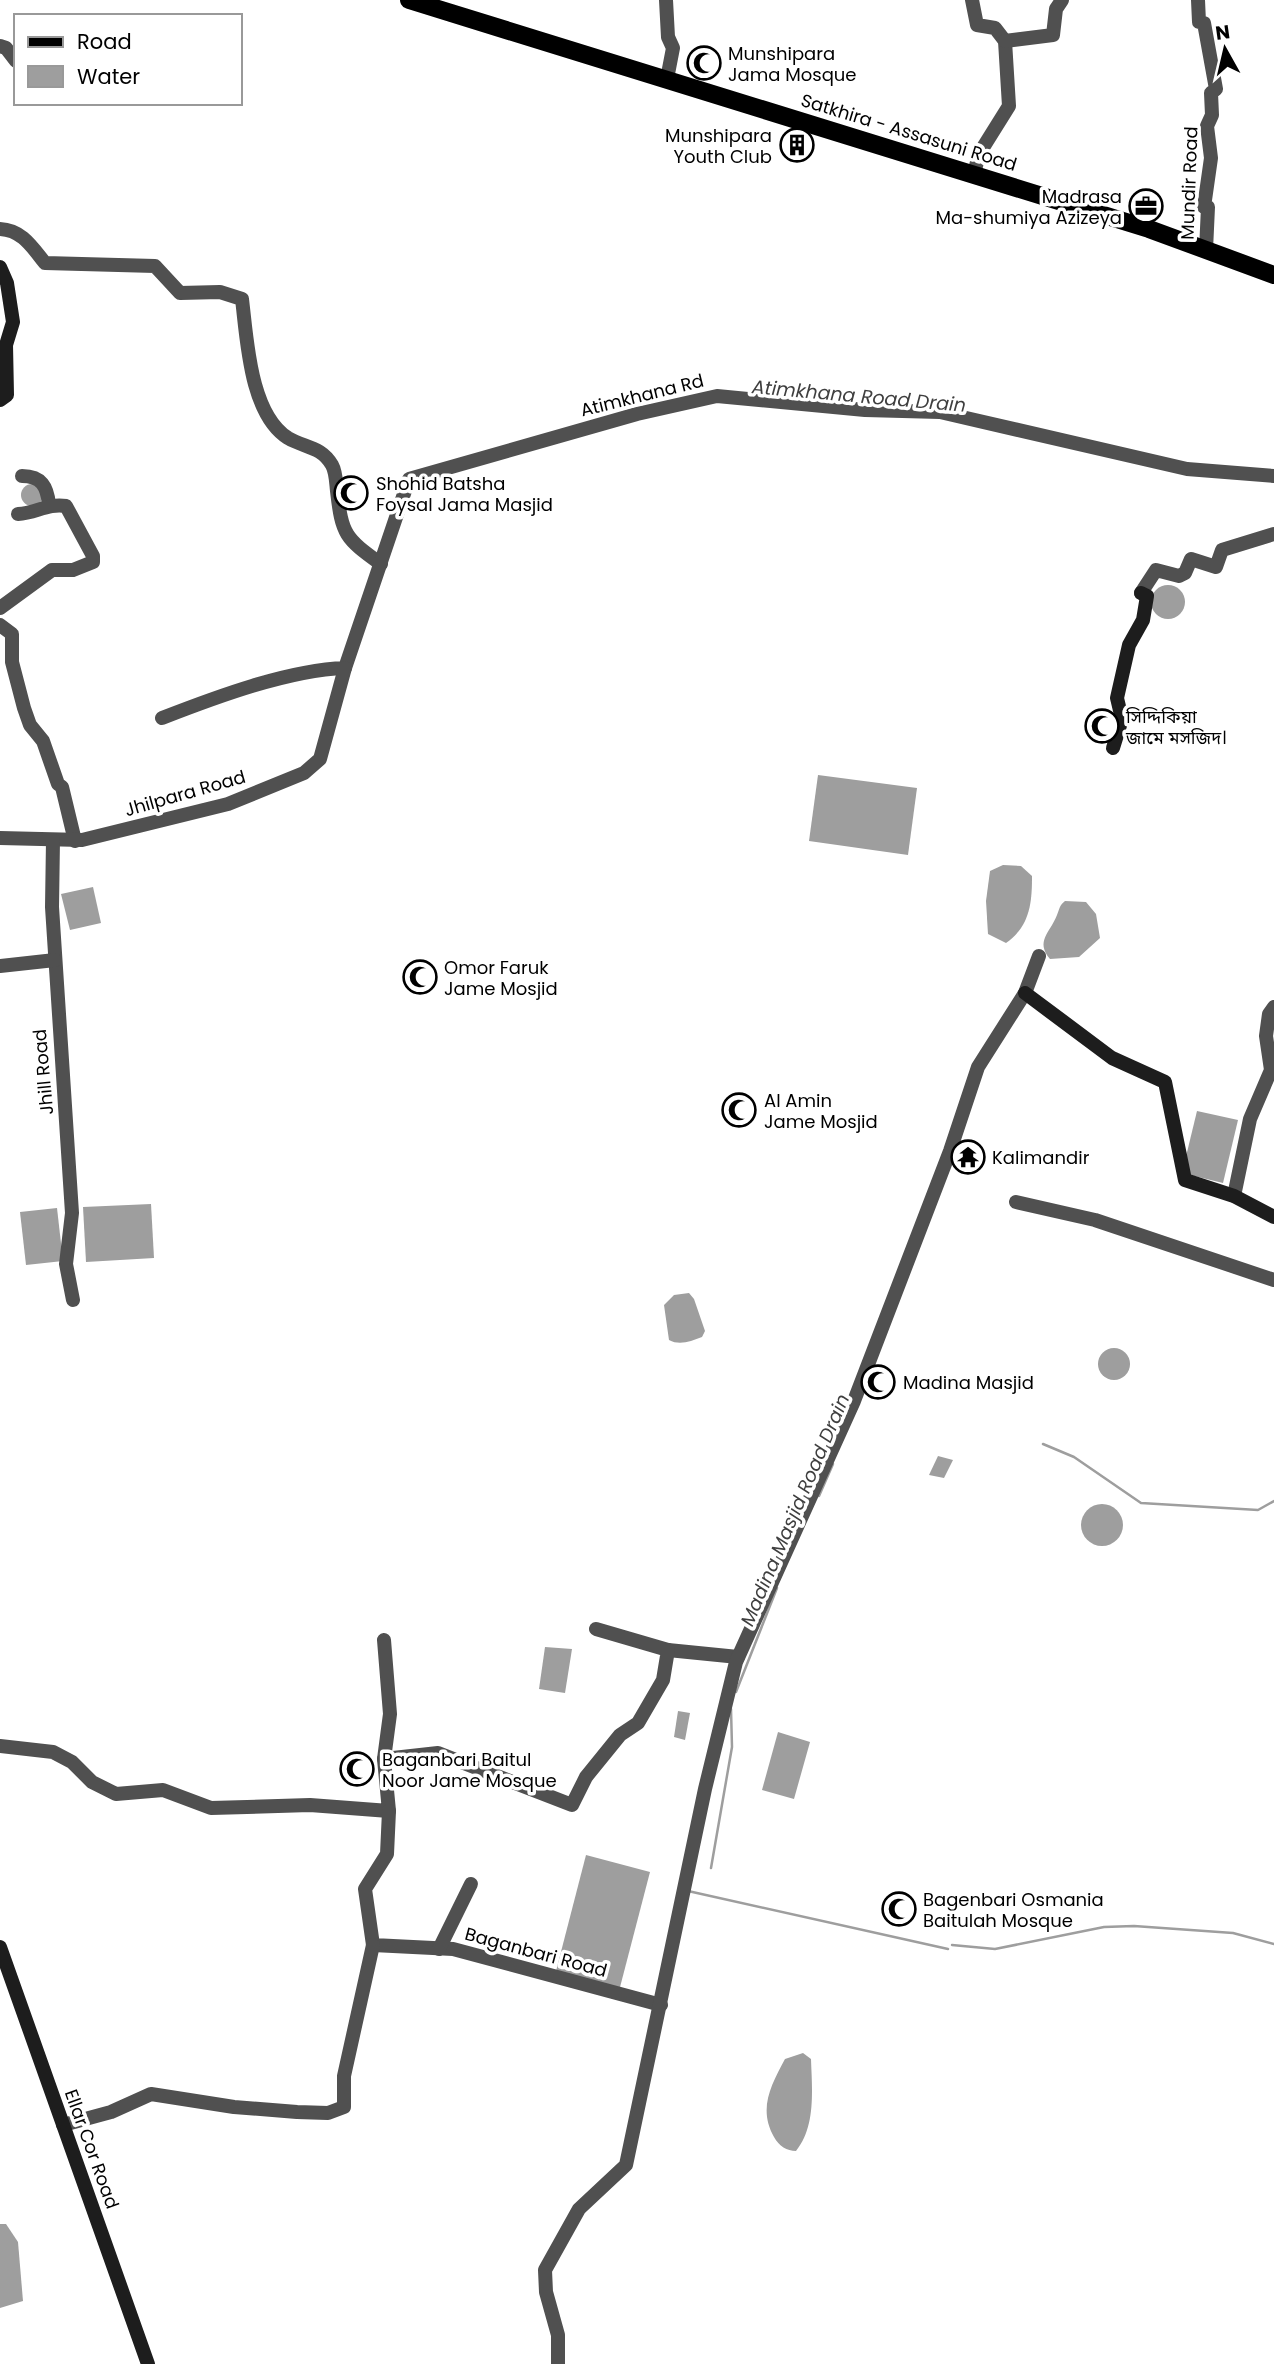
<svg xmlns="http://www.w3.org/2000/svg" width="1274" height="2364" font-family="Poppins,'Noto Sans Bengali',sans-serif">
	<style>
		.water { fill: #9e9e9e }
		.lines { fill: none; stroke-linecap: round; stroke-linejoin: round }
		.stream { stroke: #9e9e9e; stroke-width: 2.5 }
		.tertiary { stroke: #505050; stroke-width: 14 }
		.secondary { stroke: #1d1d1d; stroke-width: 14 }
		.primary { stroke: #000; stroke-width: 18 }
		.labels { text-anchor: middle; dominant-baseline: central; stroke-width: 7; stroke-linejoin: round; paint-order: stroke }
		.poi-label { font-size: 18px; fill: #000; stroke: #fff; text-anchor: start }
		.street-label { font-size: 18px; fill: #000; stroke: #fff }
		.water-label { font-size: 19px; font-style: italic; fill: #3f3f3f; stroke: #fff }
	</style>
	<rect width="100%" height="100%" fill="#fff"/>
	<g class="water">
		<circle cx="32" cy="495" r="11"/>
		<circle cx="1168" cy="602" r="17"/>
		<polygon points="818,775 917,788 908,855 809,841"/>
		<path d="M1003,865L1021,866L1032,876C1032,903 1030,926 1006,943L988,934L986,901L990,871Z"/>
		<polygon points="93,887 101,923 70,930 61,894"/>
		<path d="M1065,901L1086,902L1096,914L1100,938L1079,957L1050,959C1035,941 1050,933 1057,915C1060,908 1059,906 1065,901Z"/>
		<polygon points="1197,1111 1238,1120 1223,1183 1182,1173"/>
		<polygon points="151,1204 154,1258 86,1262 83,1207"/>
		<polygon points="57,1208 63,1261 26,1265 20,1212"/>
		<path d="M689,1293L694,1299L705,1331L702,1337C691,1341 680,1346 669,1340L664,1305L674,1295Z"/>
		<circle cx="1114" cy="1364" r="16"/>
		<polygon points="938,1456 953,1460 944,1478 929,1475"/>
		<circle cx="1102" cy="1525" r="21"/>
		<polygon points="545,1647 572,1649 565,1693 539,1689"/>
		<polygon points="678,1711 690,1713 685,1740 674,1737"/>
		<polygon points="778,1732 810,1742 794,1799 762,1790"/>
		<polygon points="586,1855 650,1872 619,1991 555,1975"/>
		<path d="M803,2053L811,2059C812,2089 816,2127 796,2151C787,2151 779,2146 774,2137C758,2109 771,2085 785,2059Z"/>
		<polygon points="0,2224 6,2224 18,2242 23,2301 0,2308"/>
	</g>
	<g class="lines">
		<g class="stream">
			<polyline points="1043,1444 1074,1457 1141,1503 1258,1510 1274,1501"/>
			<polyline points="819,1496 833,1464"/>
			<polyline points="736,1692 777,1588"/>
			<polyline points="711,1868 732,1747 731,1709"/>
			<polyline points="688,1891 948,1949"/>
			<polyline points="952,1945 995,1949 1104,1927 1134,1926 1233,1933 1274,1944"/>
		</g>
		<g class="tertiary">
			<polyline points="666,0 668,37 673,48 667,79"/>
			<polyline points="972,0 977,25 995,28 1005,41 1009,106 979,154 974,174"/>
			<polyline points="1198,0 1199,22 1204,23 1216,89 1211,93 1212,115 1207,126 1211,158 1204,207 1208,207 1206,250"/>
			<polyline points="1005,41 1053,35 1056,9 1062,0"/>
			<polyline points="0,46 6,48 16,61"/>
			<path d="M0,229C22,230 32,247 45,263L155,266L180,293L220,292L242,299C247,340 250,414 288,438C305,448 321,446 332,465C336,472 336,482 337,491C342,535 345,538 381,564"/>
			<path d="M22,476C42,476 47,487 49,504"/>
			<polyline points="1141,593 1156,570 1179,576 1185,573 1191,559 1216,567 1222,550 1274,534"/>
			<path d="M0,608L52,570H73L93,562V556L66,506C48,503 36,513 18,514"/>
			<polyline points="0,625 12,634 12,662 24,708 30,725 43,741 58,784 62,787 75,841"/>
			<path d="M162,718C216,697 288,670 345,668L409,479L637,414L717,396L865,410L940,412L1187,469L1274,476"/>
			<polyline points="0,838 82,840 228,804 304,773 320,759 345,668"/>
			<polyline points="53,840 52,907 72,1213 66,1264 73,1300"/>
			<polyline points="0,966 55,960"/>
			<polyline points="1234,1196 1250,1119 1271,1070 1266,1036 1269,1014 1274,1007"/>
			<polyline points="1016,1202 1095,1220 1274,1280"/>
			<polyline points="668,1650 738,1657"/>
			<polyline points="0,1746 53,1752 72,1762 92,1782 116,1794 163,1790 211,1808 310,1805 389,1811 384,1759 390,1714 384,1640"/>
			<polyline points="384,1759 438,1753 572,1805 586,1777 620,1735 638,1723 663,1680 668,1650 596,1629"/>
			<polyline points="389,1811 387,1854 365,1889 373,1945 453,1949 661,2005"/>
			<polyline points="439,1949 471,1884"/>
			<polyline points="63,2125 111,2112 151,2094 234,2107 297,2112 328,2113 344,2107 344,2076 373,1945"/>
			<polyline points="558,2364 558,2335 546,2292 545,2270 579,2209 626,2165 705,1789 736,1662 854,1401 950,1151 978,1067 1025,993 1039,956"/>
		</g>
		<g class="secondary">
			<polyline points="0,267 7,283 13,322 6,345 7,395 0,400"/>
			<polyline points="1113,748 1122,719 1117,698 1129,645 1143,620 1147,596 1141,593"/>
			<polyline points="1025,993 1112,1058 1165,1082 1185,1180 1234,1196 1274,1217"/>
			<polyline points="0,1947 148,2364"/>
		</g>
		<polyline class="primary" points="409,0 1149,229 1274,275"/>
	</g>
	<defs>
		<symbol id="mosque-ring" viewBox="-11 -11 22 22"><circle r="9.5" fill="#fff" stroke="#000" stroke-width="1.5"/><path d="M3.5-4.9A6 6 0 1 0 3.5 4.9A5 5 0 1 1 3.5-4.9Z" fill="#000"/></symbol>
		<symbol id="building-ring" viewBox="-11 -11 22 22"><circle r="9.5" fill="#fff" stroke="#000" stroke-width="1.5"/><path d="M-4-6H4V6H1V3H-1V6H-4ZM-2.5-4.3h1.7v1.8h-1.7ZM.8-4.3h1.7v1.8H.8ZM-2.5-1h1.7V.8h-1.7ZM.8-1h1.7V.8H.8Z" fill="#000"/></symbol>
		<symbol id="office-ring" viewBox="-11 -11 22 22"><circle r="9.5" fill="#fff" stroke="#000" stroke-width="1.5"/><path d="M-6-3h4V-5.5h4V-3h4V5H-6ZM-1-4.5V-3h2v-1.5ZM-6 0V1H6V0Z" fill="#000"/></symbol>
		<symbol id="temple-ring" viewBox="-11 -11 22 22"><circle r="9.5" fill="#fff" stroke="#000" stroke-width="1.5"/><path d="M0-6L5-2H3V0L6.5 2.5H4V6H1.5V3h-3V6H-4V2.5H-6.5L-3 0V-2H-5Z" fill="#000"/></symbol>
	</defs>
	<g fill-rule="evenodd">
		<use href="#mosque-ring" x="685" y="44" width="38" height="38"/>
		<use href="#building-ring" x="778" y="126" width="38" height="38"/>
		<use href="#office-ring" x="1127" y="187" width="38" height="38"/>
		<use href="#mosque-ring" x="332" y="474" width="38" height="38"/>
		<use href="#mosque-ring" x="1083" y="707" width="38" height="38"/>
		<use href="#mosque-ring" x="401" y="958" width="38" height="38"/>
		<use href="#mosque-ring" x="720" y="1091" width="38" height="38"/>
		<use href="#temple-ring" x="949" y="1138" width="38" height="38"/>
		<use href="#mosque-ring" x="859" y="1363" width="38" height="38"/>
		<use href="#mosque-ring" x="338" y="1750" width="38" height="38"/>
		<use href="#mosque-ring" x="880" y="1890" width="38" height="38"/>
	</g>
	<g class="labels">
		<g class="poi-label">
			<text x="728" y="53">Munshipara<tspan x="728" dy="21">Jama Mosque</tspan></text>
			<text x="772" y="135" text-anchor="end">Munshipara<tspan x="772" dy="21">Youth Club</tspan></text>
			<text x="1122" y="196" text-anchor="end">Madrasa<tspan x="1122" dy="21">Ma-shumiya Azizeya</tspan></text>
			<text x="376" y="483">Shohid Batsha<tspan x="376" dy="21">Foysal Jama Masjid</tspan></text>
			<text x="1126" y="716">সিদ্দিকিয়া<tspan x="1126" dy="21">জামে মসজিদ।</tspan></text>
			<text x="444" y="967">Omor Faruk<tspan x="444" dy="21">Jame Mosjid</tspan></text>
			<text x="764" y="1100">Al Amin<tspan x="764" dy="21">Jame Mosjid</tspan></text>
			<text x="992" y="1157">Kalimandir</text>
			<text x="903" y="1382">Madina Masjid</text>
			<text x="382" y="1759">Baganbari Baitul<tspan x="382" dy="21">Noor Jame Mosque</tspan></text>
			<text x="923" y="1899">Bagenbari Osmania<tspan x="923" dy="21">Baitulah Mosque</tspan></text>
		</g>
		<g class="street-label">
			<text transform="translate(909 132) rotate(17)">Satkhira - Assasuni Road</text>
			<text transform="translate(1189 183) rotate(-88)">Mundir Road</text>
			<text transform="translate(642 395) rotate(-14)">Atimkhana Rd</text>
			<text transform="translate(185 793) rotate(-16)">Jhilpara Road</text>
			<text transform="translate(43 1072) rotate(-95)">Jhill Road</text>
			<text transform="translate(536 1952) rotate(15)">Baganbari Road</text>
			<text transform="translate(92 2149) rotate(70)">Ellar Cor Road</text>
		</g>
		<g class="water-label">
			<text transform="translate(859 396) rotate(5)">Atimkhana Road Drain</text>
			<text transform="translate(795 1510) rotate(-67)">Madina Masjid Road Drain</text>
		</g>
	</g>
	<rect x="14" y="14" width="228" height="91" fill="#ffffff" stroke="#999999" stroke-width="2"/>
	<rect x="28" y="37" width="35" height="10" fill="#000000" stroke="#999999" stroke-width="2"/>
	<text x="77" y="49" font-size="21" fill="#000000">Road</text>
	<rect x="28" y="66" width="35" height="21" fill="#9e9e9e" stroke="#999999" stroke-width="2"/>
	<text x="77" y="84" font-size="21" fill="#000000">Water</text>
	<g transform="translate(1225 49) rotate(352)" stroke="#ffffff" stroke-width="5" paint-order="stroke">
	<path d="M0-5L12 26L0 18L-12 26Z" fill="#000000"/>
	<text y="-10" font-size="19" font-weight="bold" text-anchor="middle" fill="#000000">N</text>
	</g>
</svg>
